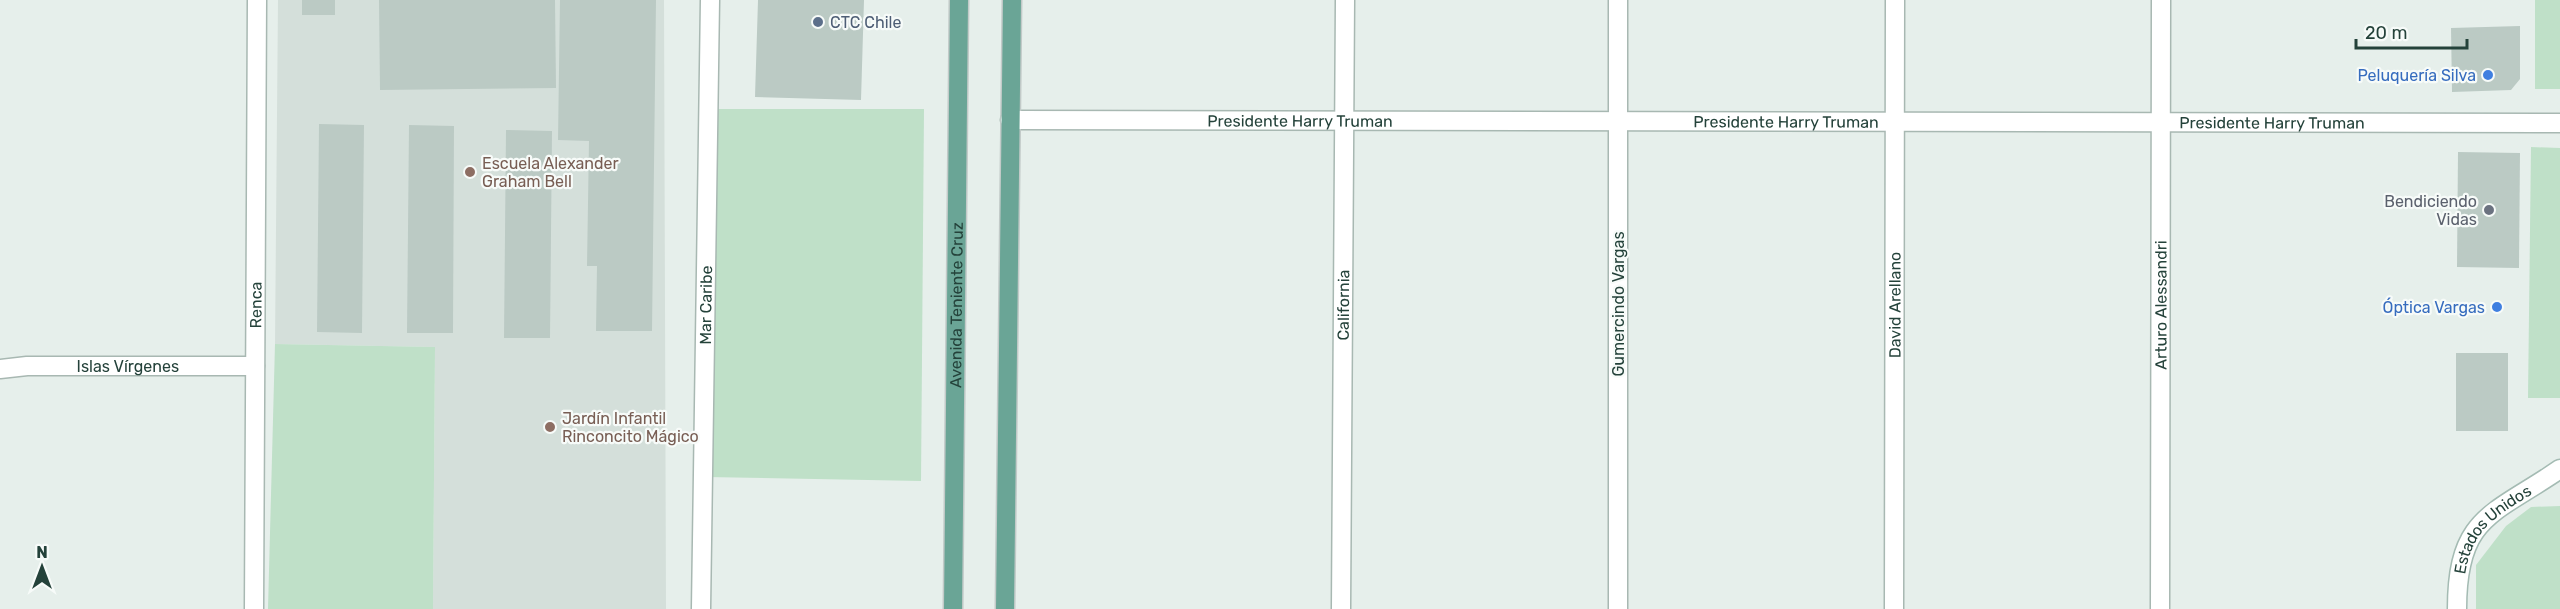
<svg xmlns="http://www.w3.org/2000/svg" width="2560" height="609" font-family="Rubik,sans-serif">
	<style>
		.built { fill: #d4dfda }
		.green { fill: #bfe0c8 }
		.building { fill: #bbcac4 }
		.lines { fill: none; stroke-linecap: round; stroke-linejoin: round }
		.street-casing { stroke: #a8b8b2; stroke-width: 21 }
		.secondary-casing { stroke: #a4bbb3; stroke-width: 21 }
		.primary-casing { stroke: #c2cac8; stroke-width: 21 }
		.street { stroke: #fff; stroke-width: 18 }
		.secondary { stroke: #fff; stroke-width: 18 }
		.primary { stroke: #6aa596; stroke-width: 18 }
		.service-dot { fill: #5c6f8a; stroke: #f7fbf9; stroke-width: 2 }
		.shop-dot { fill: #3f7fe0; stroke: #f7fbf9; stroke-width: 2 }
		.education-dot { fill: #8d6e63; stroke: #f7fbf9; stroke-width: 2 }
		.worship-dot { fill: #6b7280; stroke: #f7fbf9; stroke-width: 2 }
		.labels { text-anchor: middle; dominant-baseline: central; stroke-width: 4.5; stroke-linejoin: round; paint-order: stroke }
		.service-label { font-size: 16px; fill: #4e5e75; stroke: #f7fbf9; text-anchor: start }
		.shop-label { font-size: 16px; fill: #366cbe; stroke: #f7fbf9; text-anchor: end }
		.street-label { font-size: 16px; fill: #24423a; stroke: #f7fbf9 }
		.education-label { font-size: 16px; fill: #785e54; stroke: #f7fbf9; text-anchor: start }
		.worship-label { font-size: 16px; fill: #5b616d; stroke: #f7fbf9; text-anchor: end }
	</style>
	<rect width="100%" height="100%" fill="#e6efeb"/>
	<polygon class="built" points="278,0 664,0 666,609 433,609 435,347 275,344"/>
	<g class="green">
		<rect x="2535" y="0" width="25" height="89"/>
		<polygon points="711,109 924,109 921,481 706,477"/>
		<polygon points="2531,147 2560,148 2560,398 2528,398"/>
		<polygon points="275,344 435,347 433,609 268,609"/>
		<polygon points="2560,506 2560,609 2476,609 2476,565 2506,526 2531,507"/>
	</g>
	<g class="building">
		<rect x="302" y="0" width="33" height="15"/>
		<polygon points="379,0 555,0 556,88 380,90"/>
		<polygon points="560,0 656,0 652,331 596,331 597,266 587,266 589,141 558,140"/>
		<polygon points="758,0 864,0 861,100 755,97"/>
		<polygon points="2520,26 2520,79 2511,90 2452,92 2451,28"/>
		<polygon points="319,124 364,125 362,333 317,332"/>
		<polygon points="409,125 454,126 453,333 407,333"/>
		<polygon points="506,130 552,131 550,338 504,338"/>
		<polygon points="2458,152 2520,153 2519,268 2457,267"/>
		<rect x="2456" y="353" width="52" height="78"/>
	</g>
	<g class="lines">
		<defs>
			<g id="street">
				<path id="s1" d="M1010,120L2560,123"/>
				<path id="s2" d="M0,369L27,366H255"/>
				<path id="s3" d="M254,609L257,0"/>
				<path id="s4" d="M701,609L710,0"/>
				<path id="s5" d="M1341,609L1345,0"/>
				<polyline points="1618,609 1618,0"/>
				<path id="s6" d="M1894,609L1895,0"/>
				<path id="s7" d="M2160,609L2161,0"/>
			</g>
			<g id="secondary">
				<path id="s8" d="M2457,609C2457,516 2493,515 2560,469"/>
			</g>
			<g id="primary">
				<path id="s9" d="M953,609L959,0"/>
				<polyline points="1005,609 1012,0"/>
			</g>
		</defs>
		<use href="#street" class="street-casing"/>
		<use href="#secondary" class="secondary-casing"/>
		<use href="#primary" class="primary-casing"/>
		<use href="#street" class="street"/>
		<use href="#secondary" class="secondary"/>
		<use href="#primary" class="primary"/>
	</g>
	<circle class="service-dot" cx="818" cy="22" r="6"/>
	<g class="shop-dot">
		<circle cx="2488" cy="75" r="6"/>
		<circle cx="2497" cy="307" r="6"/>
	</g>
	<g class="education-dot">
		<circle cx="470" cy="172" r="6"/>
		<circle cx="550" cy="427" r="6"/>
	</g>
	<circle class="worship-dot" cx="2489" cy="210" r="6"/>
	<g class="labels">
		<g class="service-label">
			<text x="830" y="22">CTC Chile</text>
		</g>
		<g class="shop-label">
			<text x="2476" y="75">Peluquería Silva</text>
			<text x="2485" y="307">Óptica Vargas</text>
		</g>
		<g class="street-label">
			<text stroke="none"><textPath href="#s1" startOffset="290">Presidente Harry Truman</textPath></text>
			<text stroke="none"><textPath href="#s1" startOffset="776">Presidente Harry Truman</textPath></text>
			<text stroke="none"><textPath href="#s1" startOffset="1262">Presidente Harry Truman</textPath></text>
			<text transform="translate(1618 304) rotate(-90)">Gumercindo Vargas</text>
			<text stroke="none"><textPath href="#s6" startOffset="304">David Arellano</textPath></text>
			<text stroke="none"><textPath href="#s7" startOffset="304">Arturo Alessandri</textPath></text>
			<text stroke="none"><textPath href="#s3" startOffset="304">Renca</textPath></text>
			<text stroke="none"><textPath href="#s4" startOffset="304">Mar Caribe</textPath></text>
			<text stroke="none"><textPath href="#s9" startOffset="304">Avenida Teniente Cruz</textPath></text>
			<text stroke="none"><textPath href="#s5" startOffset="304">California</textPath></text>
			<text stroke="none"><textPath href="#s2" startOffset="128">Islas Vírgenes</textPath></text>
			<text stroke="none"><textPath href="#s8" startOffset="93">Estados Unidos</textPath></text>
		</g>
		<g class="education-label">
			<text x="482" y="163">Escuela Alexander<tspan x="482" dy="18">Graham Bell</tspan></text>
			<text x="562" y="418">Jardín Infantil<tspan x="562" dy="18">Rinconcito Mágico</tspan></text>
		</g>
		<g class="worship-label">
			<text x="2477" y="201">Bendiciendo<tspan x="2477" dy="18">Vidas</tspan></text>
		</g>
	</g>
	<g transform="translate(42 567)" stroke="#f7fbf9" stroke-width="4.5" paint-order="stroke">
	<path d="M0-4.5L10 22L0 15L-10 22Z" fill="#24423a"/>
	<text y="-9" font-size="16" font-weight="bold" text-anchor="middle" fill="#24423a">N</text>
	</g>
	<path d="M2356 39v9h111v-9" fill="none" stroke="#24423a" stroke-width="3"/>
	<text x="2365" y="39" font-size="18" fill="#24423a" stroke="#f7fbf9" stroke-width="4.5" paint-order="stroke">20 m</text>
</svg>
